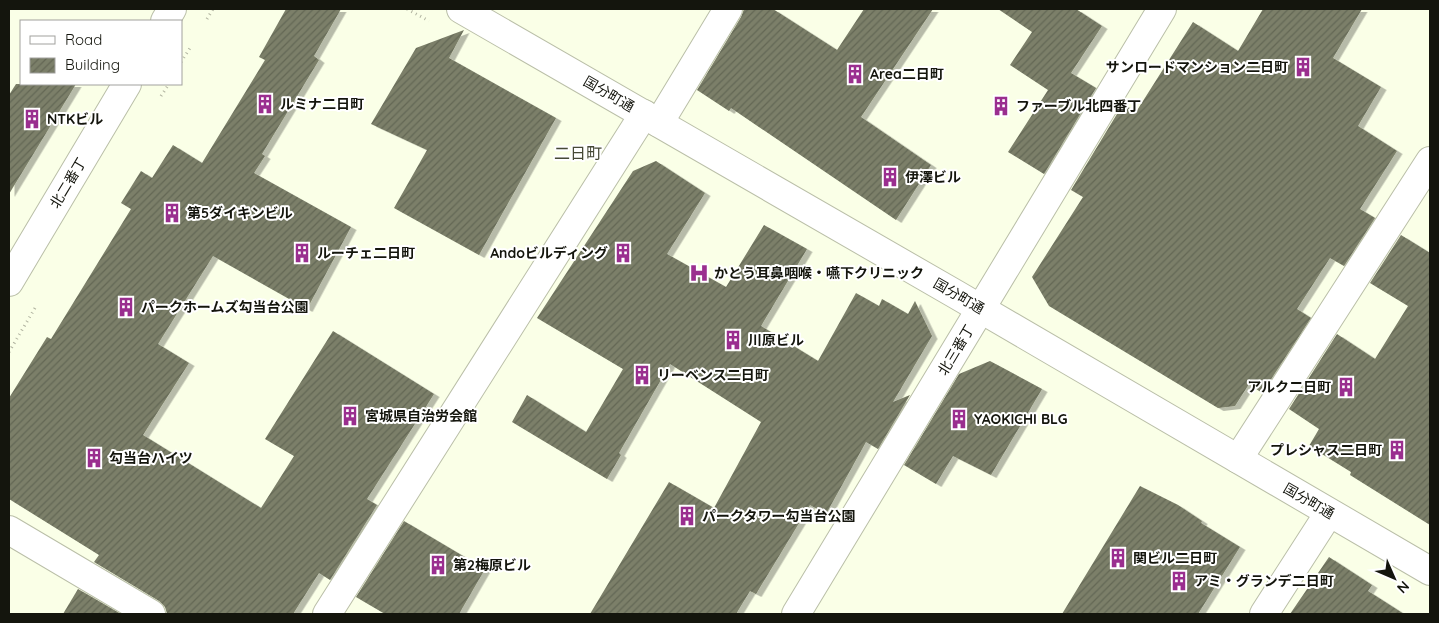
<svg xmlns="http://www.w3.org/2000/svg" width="1439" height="623" font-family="Quicksand,'Noto Sans JP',sans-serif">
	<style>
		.building { fill: url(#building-hatch); filter: url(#shadow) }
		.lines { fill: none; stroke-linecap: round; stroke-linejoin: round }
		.minor-casing { stroke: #babfa8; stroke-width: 30 }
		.path { stroke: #b1b4a1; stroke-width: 3; stroke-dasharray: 1 4; stroke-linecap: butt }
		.minor { stroke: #fff; stroke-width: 28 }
		.labels { text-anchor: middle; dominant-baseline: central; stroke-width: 4; stroke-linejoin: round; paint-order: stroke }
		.poi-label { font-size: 14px; font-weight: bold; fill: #14150d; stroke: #fff; text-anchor: start }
		.street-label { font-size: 14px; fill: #14150d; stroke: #fff }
		.quarter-label { font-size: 16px; fill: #464936; stroke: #fff }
	</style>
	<defs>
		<pattern id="building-hatch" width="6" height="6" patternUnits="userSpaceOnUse" patternTransform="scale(1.25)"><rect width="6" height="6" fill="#7b7f69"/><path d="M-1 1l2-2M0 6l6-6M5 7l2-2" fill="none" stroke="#646755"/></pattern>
		<filter id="shadow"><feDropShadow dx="5.5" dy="3" stdDeviation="0" flood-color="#0004"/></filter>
	</defs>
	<rect width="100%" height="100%" fill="#faffe7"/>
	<g class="building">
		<polygon points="286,9 341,9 314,56 319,60 262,154 265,156 254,173 351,227 307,309 213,256 158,344 189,363 143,435 261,508 294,456 265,439 333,331 434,394 367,499 377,505 330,580 319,573 293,614 167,614 165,607 159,601 94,562 99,555 9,499 9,398 47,337 51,339 131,209 121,203 141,171 152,178 173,145 202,163 265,60 259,57"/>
		<polygon points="744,9 773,9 837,50 864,9 933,9 861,117 931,165 896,220 731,108 729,111 697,90 741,17"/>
		<polygon points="998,9 1076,9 1102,26 1071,73 1096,88 1044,174 1008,152 1048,90 1010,65 1032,32"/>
		<polygon points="1263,9 1362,9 1333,58 1381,87 1358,126 1397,151 1360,209 1375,218 1344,266 1330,258 1297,309 1311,318 1262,393 1249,384 1235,406 1218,408 1049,306 1032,277 1083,197 1071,190 1123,104 1136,112 1193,22 1238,51"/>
		<polygon points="464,30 449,58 556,118 479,255 394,208 427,150 371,124 416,48"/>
		<polygon points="16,84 76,84 9,194 9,95"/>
		<polygon points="656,161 705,193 667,254 726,287 764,225 807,249 761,326 818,361 856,293 879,306 882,299 908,314 915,301 932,336 893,402 910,395 878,449 866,442 826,514 810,505 756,594 750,591 736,614 590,614 669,482 714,508 761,422 670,364 619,453 621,455 607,479 512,422 527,395 586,432 623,369 537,318 633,171"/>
		<polygon points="1401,235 1430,253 1430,525 1350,475 1351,472 1309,446 1319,429 1289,409 1337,334 1375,359 1408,306 1370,283"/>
		<polygon points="990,361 1042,389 991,475 953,456 936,484 904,465 959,374"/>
		<polygon points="1140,486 1178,505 1202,521 1201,523 1240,547 1198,614 1062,614"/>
		<polygon points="404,521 485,569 459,614 385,614 356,597"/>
		<polygon points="1329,557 1372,585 1368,591 1404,614 1290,614"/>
		<polygon points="78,589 121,614 63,614"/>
	</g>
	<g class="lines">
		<defs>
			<g id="minor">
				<polyline points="461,9 957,295 1430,571"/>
				<polyline points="165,21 172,9"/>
				<polyline points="659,123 728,9"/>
				<polyline points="9,282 127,84"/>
				<polyline points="1238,459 1430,161"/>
				<polyline points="9,530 151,614"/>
				<polyline points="327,614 644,114"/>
				<polyline points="796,614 1162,9"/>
				<polyline points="1264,614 1329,513"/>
			</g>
		</defs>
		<use href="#minor" class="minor-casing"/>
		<g class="path">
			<polyline points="407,9 429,21"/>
			<polyline points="207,19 213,9"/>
			<polyline points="181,62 190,48"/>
			<polyline points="161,96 169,84"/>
			<polyline points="9,352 35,308"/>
		</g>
		<use href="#minor" class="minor"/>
	</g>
	<defs>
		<symbol id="building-bare" viewBox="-9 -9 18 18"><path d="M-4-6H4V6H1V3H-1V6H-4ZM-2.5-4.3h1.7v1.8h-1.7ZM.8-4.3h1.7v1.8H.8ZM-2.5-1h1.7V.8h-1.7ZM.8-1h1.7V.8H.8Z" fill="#9a2e8f" stroke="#fff" stroke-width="2.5" paint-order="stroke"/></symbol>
		<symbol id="hospital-bare" viewBox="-9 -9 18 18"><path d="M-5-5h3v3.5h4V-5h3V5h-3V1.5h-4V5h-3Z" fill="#9a2e8f" stroke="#fff" stroke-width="2.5" paint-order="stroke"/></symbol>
	</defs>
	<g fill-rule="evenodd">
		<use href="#building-bare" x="1289" y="53" width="28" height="28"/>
		<use href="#building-bare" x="841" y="60" width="28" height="28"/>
		<use href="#building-bare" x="251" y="90" width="28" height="28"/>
		<use href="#building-bare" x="987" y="92" width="28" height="28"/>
		<use href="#building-bare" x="18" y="105" width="28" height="28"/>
		<use href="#building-bare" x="876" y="163" width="28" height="28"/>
		<use href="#building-bare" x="158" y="199" width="28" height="28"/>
		<use href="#building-bare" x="288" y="239" width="28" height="28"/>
		<use href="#building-bare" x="609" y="239" width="28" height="28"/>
		<use href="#hospital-bare" x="685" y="259" width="28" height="28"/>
		<use href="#building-bare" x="112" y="293" width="28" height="28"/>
		<use href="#building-bare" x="719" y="326" width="28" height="28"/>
		<use href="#building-bare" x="628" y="361" width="28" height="28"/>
		<use href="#building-bare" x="1332" y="373" width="28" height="28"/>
		<use href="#building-bare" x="336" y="402" width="28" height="28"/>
		<use href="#building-bare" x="945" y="405" width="28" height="28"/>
		<use href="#building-bare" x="1383" y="436" width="28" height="28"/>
		<use href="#building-bare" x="80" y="444" width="28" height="28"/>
		<use href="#building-bare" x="673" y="502" width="28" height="28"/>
		<use href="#building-bare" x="1104" y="544" width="28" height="28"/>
		<use href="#building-bare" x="424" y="551" width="28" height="28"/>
		<use href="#building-bare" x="1165" y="567" width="28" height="28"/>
	</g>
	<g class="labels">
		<g class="poi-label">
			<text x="1288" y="67" text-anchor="end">サンロードマンション二日町</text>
			<text x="870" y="74">Area二日町</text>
			<text x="280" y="104">ルミナ二日町</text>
			<text x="1016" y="106">ファーブル北四番丁</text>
			<text x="47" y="119">NTKビル</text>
			<text x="905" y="177">伊澤ビル</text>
			<text x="187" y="213">第5ダイキンビル</text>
			<text x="317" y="253">ルーチェ二日町</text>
			<text x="608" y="253" text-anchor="end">Andoビルディング</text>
			<text x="714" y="273">かとう耳鼻咽喉・嚥下クリニック</text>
			<text x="141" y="307">パークホームズ勾当台公園</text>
			<text x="748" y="340">川原ビル</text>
			<text x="657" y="375">リーベンス二日町</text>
			<text x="1331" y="387" text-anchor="end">アルク二日町</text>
			<text x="365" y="416">宮城県自治労会館</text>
			<text x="974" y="419">YAOKICHI BLG</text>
			<text x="1382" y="450" text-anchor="end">プレシャス二日町</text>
			<text x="109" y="458">勾当台ハイツ</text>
			<text x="702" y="516">パークタワー勾当台公園</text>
			<text x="1133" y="558">関ビル二日町</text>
			<text x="453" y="565">第2梅原ビル</text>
			<text x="1194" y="581">アミ・グランデ二日町</text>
		</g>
		<g class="street-label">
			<text transform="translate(609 94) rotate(30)">国分町通</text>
			<text transform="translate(68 183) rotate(-59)">北二番丁</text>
			<text transform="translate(959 296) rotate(30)">国分町通</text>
			<text transform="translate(956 350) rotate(-59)">北三番丁</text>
			<text transform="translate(1309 501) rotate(30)">国分町通</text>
		</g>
		<g class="quarter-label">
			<text x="578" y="153">二日町</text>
		</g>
	</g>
	<rect width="1439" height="623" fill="none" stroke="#14150d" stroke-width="20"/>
	<rect x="20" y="20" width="162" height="65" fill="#ffffff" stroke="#a1a19e"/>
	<rect x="30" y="36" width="25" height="8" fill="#ffffff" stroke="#a1a19e"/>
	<text x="65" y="45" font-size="15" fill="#14150d">Road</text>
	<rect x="30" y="58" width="25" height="15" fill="url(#building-hatch)" stroke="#a1a19e"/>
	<text x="65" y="70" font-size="15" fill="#14150d">Building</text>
	<g transform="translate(1394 578) rotate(135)" stroke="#ffffff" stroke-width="4" paint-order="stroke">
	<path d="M0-4L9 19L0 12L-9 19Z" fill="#14150d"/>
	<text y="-8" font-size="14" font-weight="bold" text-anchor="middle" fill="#14150d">N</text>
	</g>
</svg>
